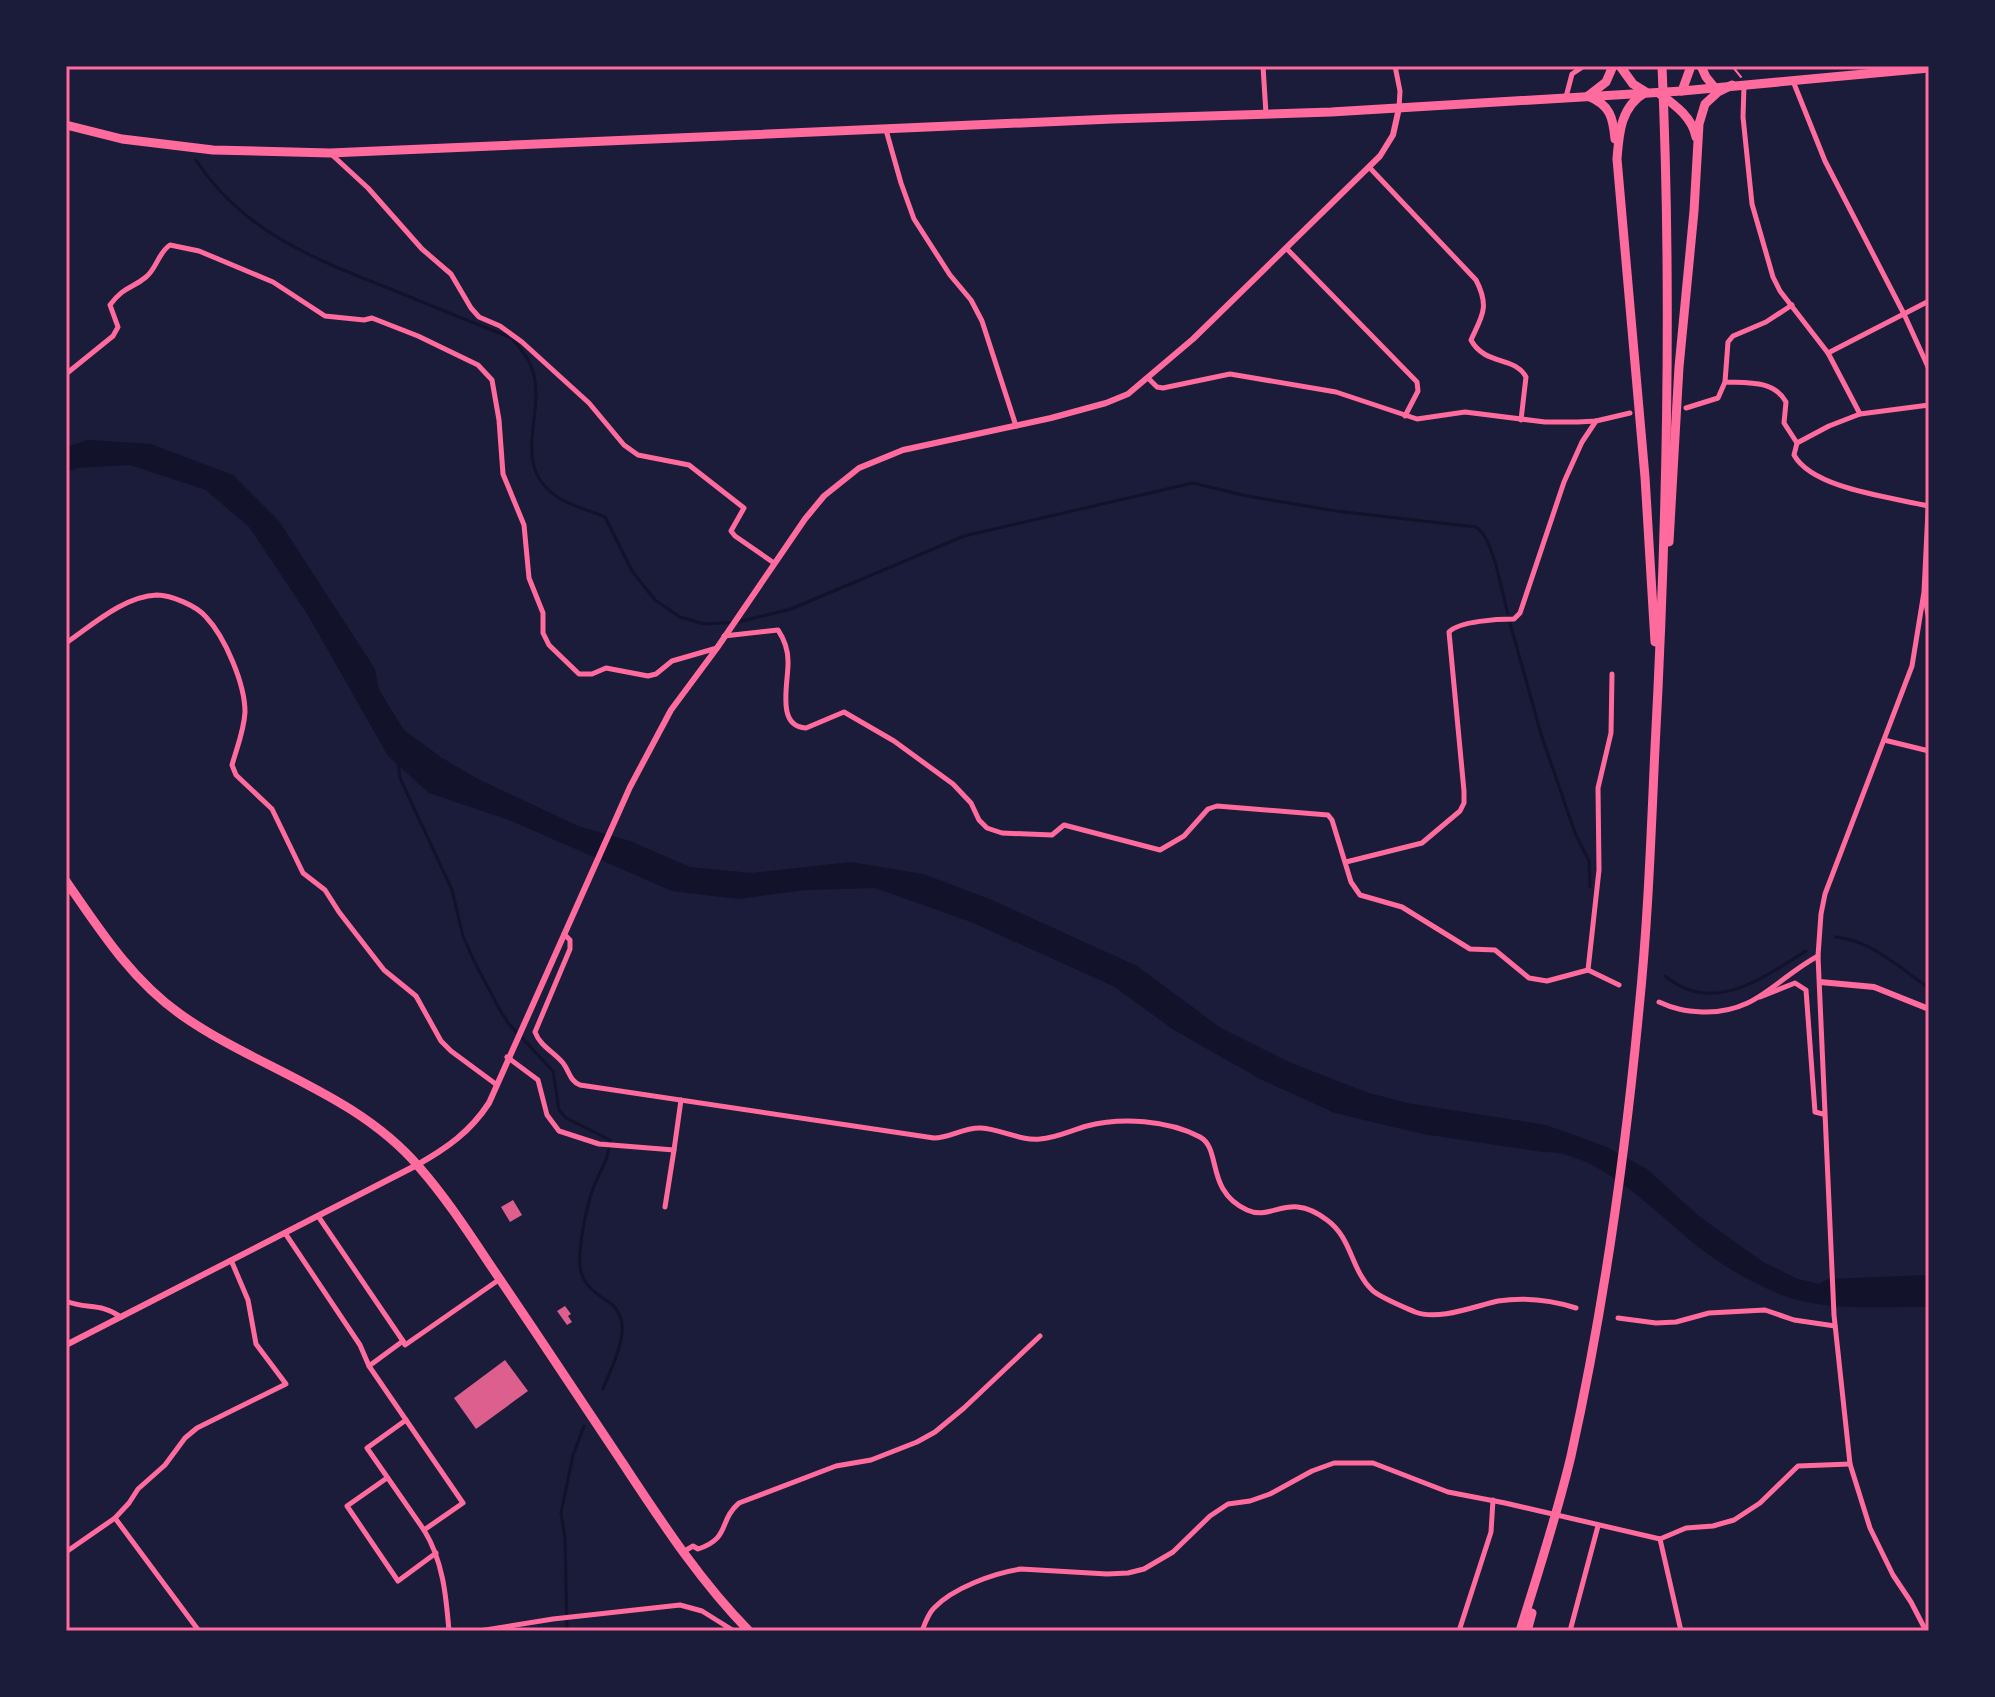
<svg xmlns="http://www.w3.org/2000/svg" width="1995" height="1697" font-family="'Exo 2',sans-serif">
	<style>
		.water { fill: #12122b }
		.lines { fill: none; stroke-linecap: round; stroke-linejoin: round }
		.stream { stroke: #12122b; stroke-width: 3 }
		.building { fill: #dd5f8e }
		.path { stroke: #ff6b9d; stroke-width: 2 }
		.minor { stroke: #ff6b9d; stroke-width: 5 }
		.tertiary { stroke: #ff6b9d; stroke-width: 6 }
		.trunk { stroke: #ff6b9d; stroke-width: 9 }
		.motorway { stroke: #ff6b9d; stroke-width: 9 }
		.neatline { fill: none; stroke: #ff6b9d; stroke-width: 3 }
	</style>
	<rect width="100%" height="100%" fill="#1b1b3a"/>
	<path class="water" d="M88,440L151,444L233,475L279,521L375,669L379,690L404,730L442,758L478,779L578,826L630,841L690,867L751,873L851,862L923,874L992,900L1137,966L1221,1028L1291,1063L1369,1093L1407,1103L1546,1125L1607,1147L1647,1169L1700,1217L1763,1262L1798,1279L1819,1284L1828,1279L1929,1275V1307C1885,1306 1824,1312 1782,1295C1761,1287 1730,1270 1712,1257C1665,1224 1603,1150 1543,1152L1423,1134L1335,1113L1262,1080L1174,1030L1113,986L971,922L875,888L806,890L738,899L672,891L509,820L429,793L388,756L309,617L249,527L206,490L130,465L77,468L66,473V447Z"/>
	<g class="lines">
		<g class="stream">
			<path d="M196,160C244,234 320,261 398,292C436,308 474,323 512,338C521,350 531,360 534,375C544,418 510,467 559,498C573,507 590,510 605,517L632,571L655,600L680,617L704,624L738,622L791,609L964,536L1193,483L1247,496L1336,511L1476,527C1494,538 1502,594 1508,614"/>
			<polyline points="1510,623 1541,734 1575,833 1589,861 1590,887"/>
			<path d="M398,762L400,778L452,890L463,936L475,963L500,1010L508,1023L553,1071L559,1110L566,1118L610,1140C610,1157 600,1171 594,1186C587,1203 576,1255 581,1272C585,1287 598,1295 610,1303C637,1323 612,1365 603,1389"/>
			<path d="M1836,937C1871,940 1901,969 1929,988"/>
			<path d="M1665,976C1713,1016 1762,978 1806,951"/>
			<polyline points="567,1631 565,1538 561,1513 573,1455 584,1426"/>
		</g>
	</g>
	<g class="building">
		<polygon points="513,1200 522,1215 510,1222 501,1207"/>
		<polygon points="565,1306 571,1314 568,1316 572,1322 567,1325 557,1311"/>
		<polygon points="505,1360 528,1391 476,1429 454,1398"/>
	</g>
	<g class="lines">
		<polyline class="path" points="1732,66 1741,77"/>
		<g class="minor">
			<polyline points="1263,66 1266,114"/>
			<polyline points="1395,66 1400,91 1399,108"/>
			<polyline points="1793,81 1825,161 1904,314 1929,369"/>
			<polyline points="1744,86 1743,117 1752,204 1773,277 1780,291 1828,353 1860,414 1929,405"/>
			<polyline points="1566,97 1572,74 1584,66"/>
			<polyline points="886,130 901,183 914,219 950,275 971,300 982,321 1016,426"/>
			<polyline points="330,153 368,188 422,249 451,274 471,308 479,317 500,326 522,342 589,403 624,445 638,455 689,465 744,508 731,531 735,536 774,563"/>
			<path d="M1369,167L1476,280C1490,307 1482,316 1471,340C1485,366 1515,356 1526,377L1521,420"/>
			<polyline points="1286,248 1417,382 1418,391 1405,416"/>
			<polyline points="1828,353 1929,301"/>
			<path d="M66,374L113,336L118,327L110,305C124,286 132,289 146,277C157,268 158,253 170,245L199,251L273,282L325,316L364,320L372,318L418,336L478,365L492,380L499,420L503,474L524,525L529,578L543,613V633L549,645L579,674H592L606,668L648,676L656,674L672,661L717,648"/>
			<polyline points="1149,379 1157,387 1163,388 1230,374 1336,392 1417,419 1465,412 1545,422 1578,422 1596,421 1630,413"/>
			<path d="M1725,382C1748,383 1774,380 1786,402L1784,423L1797,443L1829,426L1860,414"/>
			<polyline points="1686,408 1718,398 1725,382 1728,342 1733,336 1766,322 1792,305"/>
			<path d="M1797,443L1794,455C1813,489 1891,497 1928,506"/>
			<polyline points="1925,597 1929,621"/>
			<path d="M724,636L778,630C784,639 788,650 788,661C789,681 775,727 806,728L844,712L894,741L953,784L971,803L979,820L987,828L1002,833L1052,835L1064,825L1160,850L1184,836L1208,809L1217,806L1328,815L1332,820L1351,882L1360,895L1402,907L1470,949L1495,950L1529,978L1547,981L1588,970L1619,985"/>
			<path d="M66,643C91,626 124,596 157,595C171,595 197,606 206,617C225,637 245,684 245,712C244,731 237,747 232,765L236,775L272,809L303,873L325,890L339,912L384,970L416,996L441,1041L451,1051L497,1085"/>
			<polyline points="1884,740 1929,751"/>
			<path d="M1346,862L1422,843L1460,811L1464,803V791L1449,632C1459,621 1499,619 1514,619L1520,613L1564,482L1582,442L1596,421"/>
			<path d="M564,934L570,940V949L535,1032C540,1046 554,1052 563,1063C570,1072 569,1080 580,1085L934,1138C950,1138 964,1127 981,1128C1001,1129 1020,1141 1040,1139C1056,1138 1072,1130 1087,1126C1121,1117 1168,1120 1200,1137C1222,1149 1205,1191 1247,1210C1273,1222 1288,1190 1327,1220C1352,1238 1351,1270 1372,1290C1379,1297 1406,1308 1415,1312C1439,1321 1475,1306 1498,1301C1525,1297 1551,1300 1576,1308"/>
			<polyline points="1588,970 1599,870 1598,788 1611,733 1612,674"/>
			<polyline points="1760,997 1795,983 1806,990 1815,1112 1823,1114"/>
			<path d="M1659,1002C1674,1009 1685,1011 1702,1012C1756,1014 1774,980 1818,956"/>
			<polyline points="507,1057 538,1080 547,1115 559,1131 599,1144 674,1150 681,1100"/>
			<polyline points="665,1207 674,1150"/>
			<path d="M318,1216L403,1341L369,1366L463,1503L424,1530C443,1561 446,1595 449,1631"/>
			<polyline points="285,1233 360,1345 369,1366"/>
			<path d="M66,1301C86,1310 100,1302 121,1317"/>
			<polyline points="1618,1318 1656,1323 1676,1322 1709,1313 1765,1310 1794,1320 1835,1326"/>
			<polyline points="403,1341 405,1345 500,1279"/>
			<polyline points="406,1420 367,1448 424,1530"/>
			<polyline points="387,1478 347,1506 398,1581 436,1553"/>
			<polyline points="115,1518 199,1631"/>
			<polyline points="1660,1539 1681,1631"/>
			<polyline points="66,1552 115,1518 129,1503 138,1489 165,1465 185,1438 197,1428 286,1384 256,1344 248,1300 231,1260"/>
			<path d="M683,1552L693,1546L698,1549C731,1538 718,1521 739,1503L836,1466L871,1460L917,1442L935,1432L964,1408L1040,1336"/>
			<polyline points="479,1631 553,1619 680,1605 702,1611 734,1631"/>
			<path d="M922,1631C925,1623 928,1614 934,1608C953,1588 994,1573 1021,1569L1107,1574L1128,1573L1144,1569L1173,1552L1210,1516L1228,1504L1250,1501L1270,1494L1312,1471L1334,1463H1373L1448,1492L1505,1503L1660,1539L1686,1528L1713,1526L1734,1520L1760,1503L1798,1466L1850,1464"/>
			<polyline points="1459,1631 1491,1532 1493,1500"/>
			<polyline points="1570,1631 1598,1526"/>
			<polyline points="1926,1631 1911,1602 1893,1575 1870,1528 1850,1464 1834,1315 1818,956 1821,914 1825,894 1912,666 1924,592 1929,490"/>
		</g>
		<g class="tertiary">
			<polyline points="1820,982 1874,987 1929,1009"/>
			<path d="M66,1345L417,1165C447,1148 470,1132 489,1103L630,787L671,710L717,648L805,519L824,496L859,468L903,450L1051,418L1106,403L1128,394L1193,339L1380,156L1393,135L1399,108"/>
		</g>
		<g class="trunk">
			<polyline points="66,125 122,139 213,150 330,153 1112,119 1331,112 1682,91 1929,68"/>
			<path d="M66,881C99,929 131,979 180,1014C256,1068 356,1093 419,1167C448,1200 472,1238 497,1275C539,1337 580,1399 622,1462C661,1521 699,1580 749,1631"/>
		</g>
		<g class="motorway">
			<path d="M1620,66L1633,84L1646,92C1621,106 1619,132 1617,159L1645,477L1655,642"/>
			<polyline points="1701,66 1706,77 1715,88"/>
			<polyline points="1682,91 1691,66"/>
			<path d="M1660,94C1675,105 1692,117 1696,137"/>
			<path d="M1588,96C1610,105 1613,117 1615,139"/>
			<polyline points="1588,96 1606,82 1613,66"/>
			<polyline points="1669,542 1679,367 1694,211 1699,124 1705,104 1718,92 1732,85"/>
			<path d="M1520,1631C1538,1573 1557,1515 1571,1456C1603,1312 1625,1156 1639,1009C1648,922 1651,835 1655,748C1667,523 1672,291 1662,66"/>
			<polyline points="1527,1631 1532,1613"/>
		</g>
	</g>
	<rect width="1995" height="1697" fill="none" stroke="#1b1b3a" stroke-width="136"/>
	<rect x="68" y="68" width="1859" height="1561" class="neatline"/>
</svg>
